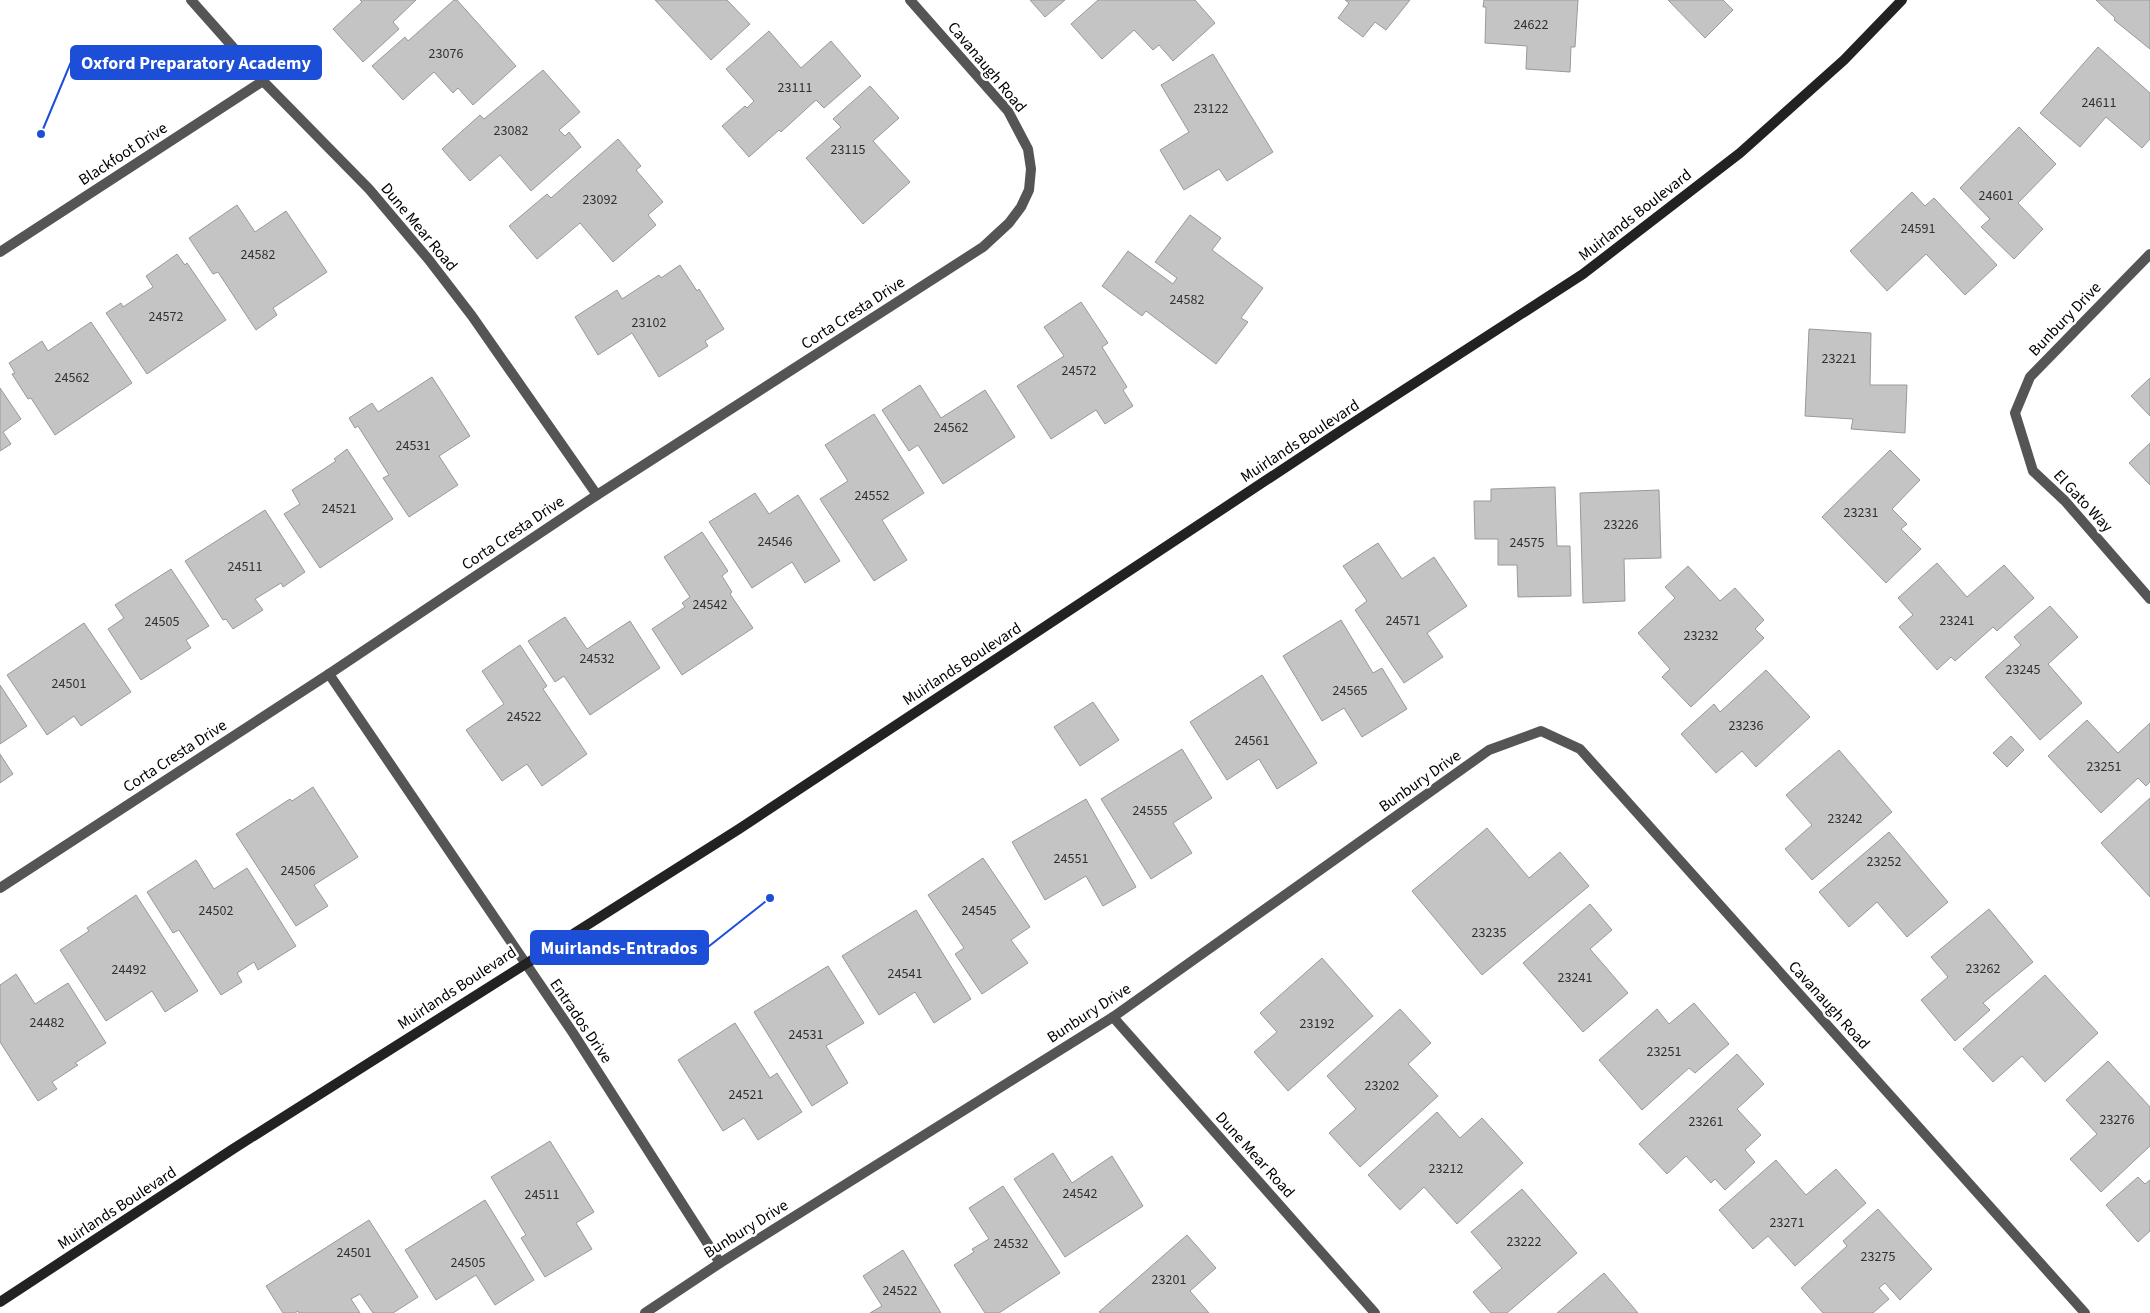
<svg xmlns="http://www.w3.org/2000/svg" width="2150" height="1313" font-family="'Source Sans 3',sans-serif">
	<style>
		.building { fill: #c4c4c4; stroke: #999 }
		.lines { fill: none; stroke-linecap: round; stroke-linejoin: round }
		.minor { stroke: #555; stroke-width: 10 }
		.secondary { stroke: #222; stroke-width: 10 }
		.labels { text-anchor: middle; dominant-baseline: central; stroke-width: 5; stroke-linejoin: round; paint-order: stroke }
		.number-label { font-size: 14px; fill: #313131 }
		.street-label { font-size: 16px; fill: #000; stroke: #fff }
		.leader { fill: none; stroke: #1d4ed8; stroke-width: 2 }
		.callout-dot { fill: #1d4ed8; stroke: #fff; stroke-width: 2 }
		.callout { fill: #1d4ed8; stroke: #1d4ed8; stroke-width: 2 }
		.callout-label { font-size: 18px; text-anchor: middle; font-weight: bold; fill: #fff }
	</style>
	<rect width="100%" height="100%" fill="#fff"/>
	<g class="building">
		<polygon points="360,0 416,0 393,22 399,29 363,62 333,29 362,2"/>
		<polygon points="454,0 457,0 516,66 473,105 458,88 453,93 434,72 403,100 372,66 405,37 408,41"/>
		<polygon points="655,0 727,0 750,24 711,60"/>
		<polygon points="1030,0 1065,0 1045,17"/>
		<polygon points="1098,0 1195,0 1215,23 1173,61 1159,45 1153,50 1134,30 1102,59 1071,24"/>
		<polygon points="1345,0 1410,0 1386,30 1375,22 1363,37 1338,18 1349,3"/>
		<polygon points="1484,0 1578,0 1575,47 1571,47 1570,72 1526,69 1527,46 1485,43 1486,7 1483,7"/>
		<polygon points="1668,0 1723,0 1733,10 1705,38"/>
		<polygon points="2096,0 2150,0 2150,49 2114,20 2115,18"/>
		<polygon points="769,31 801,68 831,41 861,76 824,108 816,100 781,132 779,130 749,157 722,126 745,106 747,108 754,101 726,69"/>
		<polygon points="2098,47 2150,93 2150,139 2142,148 2106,117 2080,147 2040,113"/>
		<polygon points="1213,54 1273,152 1227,181 1219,169 1184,190 1160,150 1189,132 1161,85"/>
		<polygon points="543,70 580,112 559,130 565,136 569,132 581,147 531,191 500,155 470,181 442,149 480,115 484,119"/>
		<polygon points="870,86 899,118 873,141 910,182 863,224 806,158 841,127 833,119"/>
		<polygon points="2019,127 2056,164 2018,203 2043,229 2014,259 1981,227 1990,219 1960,188"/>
		<polygon points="618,139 641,166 636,170 663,202 648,215 656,225 613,262 580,223 537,259 509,226 547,194 551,198"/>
		<polygon points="1912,192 1925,206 1934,198 1997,265 1965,295 1926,254 1887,291 1850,251"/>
		<polygon points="237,205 255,232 286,211 327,272 273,308 277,315 256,330 218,272 213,274 189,238"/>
		<polygon points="1190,215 1221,238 1212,250 1263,288 1241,318 1248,322 1216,364 1146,311 1142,316 1102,286 1128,251 1173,284 1177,278 1155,262"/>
		<polygon points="177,254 185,265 187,263 226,320 147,374 106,313 121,303 123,307 153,287 146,276"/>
		<polygon points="680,265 697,291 699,289 724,329 705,341 708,346 659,377 632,333 598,355 575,317 617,290 622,299 659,275 661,278"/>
		<polygon points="1081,302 1108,343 1102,347 1127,387 1123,390 1133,406 1105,424 1096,410 1051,439 1017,386 1064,356 1044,327"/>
		<polygon points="91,322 132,383 55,435 31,398 28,399 12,374 15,373 9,363 42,341 48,351"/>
		<polygon points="1809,329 1871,333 1870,385 1907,385 1905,433 1851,429 1853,419 1805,416"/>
		<polygon points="432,377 470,436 439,456 458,485 409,517 383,478 389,475 358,426 355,428 349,418 372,403 378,412"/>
		<polygon points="2150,378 2150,416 2131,396"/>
		<polygon points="920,385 941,418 985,390 1015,437 943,484 918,445 909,451 882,410"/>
		<polygon points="0,388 21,419 3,432 11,444 0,451"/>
		<polygon points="874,414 924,493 882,520 907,560 874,581 820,499 848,481 825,445"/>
		<polygon points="2150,443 2150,485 2129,463"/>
		<polygon points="347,449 393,519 320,568 284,514 300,504 292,490 336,461 334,459"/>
		<polygon points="1890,450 1920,480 1892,509 1907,524 1901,529 1921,549 1886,583 1822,517"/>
		<polygon points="1555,487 1557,546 1570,546 1571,596 1518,597 1517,565 1498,565 1498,539 1475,539 1474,501 1491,501 1491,489"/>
		<polygon points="1659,490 1661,558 1624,559 1625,601 1583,603 1580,493"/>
		<polygon points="755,493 769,514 798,495 840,561 805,583 792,562 752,588 709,522"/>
		<polygon points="265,510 305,572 283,587 281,583 255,599 263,610 233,629 226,619 223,620 185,561"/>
		<polygon points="702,532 728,571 722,576 732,592 730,594 753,628 682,675 652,629 685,607 682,603 690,597 664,557"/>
		<polygon points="1378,543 1402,579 1434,557 1467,606 1427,633 1443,657 1404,683 1355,610 1367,601 1343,566"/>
		<polygon points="1937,563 1967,597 2004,565 2034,598 1997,631 1993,627 1955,661 1951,657 1937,670 1899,627 1913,615 1898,598"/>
		<polygon points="1688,566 1720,601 1735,588 1764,620 1755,629 1764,638 1691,707 1662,677 1670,669 1638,633 1675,598 1665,587"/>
		<polygon points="171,569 209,626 186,640 191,648 141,680 108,629 124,618 115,605"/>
		<polygon points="2050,606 2078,637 2048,664 2082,703 2040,740 1985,677 2021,645 2014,637"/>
		<polygon points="565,617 587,649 630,621 660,668 590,715 564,676 555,682 528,641"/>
		<polygon points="1341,620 1373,673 1382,668 1407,709 1362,737 1344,708 1322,721 1283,656"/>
		<polygon points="84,623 131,692 81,726 74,716 47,735 7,675"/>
		<polygon points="520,645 547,686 543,689 587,754 542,786 527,764 502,781 466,730 504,704 482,671"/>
		<polygon points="1766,670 1810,717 1756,767 1742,751 1716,773 1681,734 1714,704 1720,712"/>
		<polygon points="1262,675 1317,763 1277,789 1259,759 1227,780 1190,722"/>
		<polygon points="0,685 27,726 0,744"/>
		<polygon points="1093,702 1119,740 1080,766 1054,727"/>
		<polygon points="2087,720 2118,753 2150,723 2150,782 2146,786 2138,778 2101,813 2048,756"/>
		<polygon points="2011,736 2024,750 2007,767 1993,753"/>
		<polygon points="1182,749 1212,798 1173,823 1192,853 1151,879 1101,799"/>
		<polygon points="1839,750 1892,812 1812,880 1785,849 1812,825 1786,795"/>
		<polygon points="0,754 13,774 0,783"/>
		<polygon points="313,787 358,857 314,885 328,906 296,926 236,834 290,799 292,801"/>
		<polygon points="2150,798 2150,897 2101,843"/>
		<polygon points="1086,799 1136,887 1103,906 1086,876 1045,900 1012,842"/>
		<polygon points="1487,828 1529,878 1560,852 1589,886 1482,975 1412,891"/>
		<polygon points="1889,832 1948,902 1907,937 1877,902 1849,927 1819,892"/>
		<polygon points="983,858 1030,927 1011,940 1028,963 982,994 955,954 964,948 928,895"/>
		<polygon points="196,860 214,889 247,868 296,946 258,970 254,962 237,973 242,982 221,995 179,930 173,933 147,892"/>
		<polygon points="136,895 198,991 165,1012 152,991 106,1021 60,950 89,931 87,928"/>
		<polygon points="1590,904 1612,930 1590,949 1628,993 1583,1032 1523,963"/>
		<polygon points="1989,909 2033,962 1983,1003 1990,1010 1955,1041 1921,1000 1948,977 1931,957"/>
		<polygon points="916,910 971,999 934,1023 915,992 879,1015 842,956"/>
		<polygon points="1322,958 1373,1016 1288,1091 1254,1052 1277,1032 1260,1013"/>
		<polygon points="828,966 864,1023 826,1046 848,1083 812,1106 754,1012"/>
		<polygon points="16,974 35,1004 68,983 106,1043 75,1063 78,1065 52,1082 57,1089 38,1101 0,1042 0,985"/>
		<polygon points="2045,975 2098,1033 2045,1082 2022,1056 1993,1082 1963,1049"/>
		<polygon points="1694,1003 1729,1044 1695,1073 1689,1068 1642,1110 1599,1060 1657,1009 1669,1024"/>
		<polygon points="1400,1009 1431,1043 1408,1064 1438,1096 1360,1167 1329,1133 1356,1109 1327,1076"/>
		<polygon points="735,1023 770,1078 777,1073 802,1112 758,1140 744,1118 723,1131 678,1060"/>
		<polygon points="1737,1054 1764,1084 1737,1109 1761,1135 1745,1150 1755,1162 1725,1190 1715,1179 1711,1183 1686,1156 1667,1174 1639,1144"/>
		<polygon points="2108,1061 2150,1107 2150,1146 2101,1192 2070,1159 2097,1134 2066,1100"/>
		<polygon points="1437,1112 1460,1138 1482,1118 1523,1163 1457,1224 1424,1187 1400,1210 1368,1175"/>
		<polygon points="550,1141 594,1212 576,1223 592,1249 545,1277 521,1238 526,1235 491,1177"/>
		<polygon points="1053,1153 1072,1183 1112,1156 1143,1206 1065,1257 1014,1179"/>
		<polygon points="1776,1160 1806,1195 1836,1169 1866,1203 1795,1266 1768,1236 1753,1249 1719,1210"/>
		<polygon points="2138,1177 2145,1184 2150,1180 2150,1231 2138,1242 2106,1205"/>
		<polygon points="1003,1186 1060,1273 999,1313 985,1313 954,1265 974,1252 972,1249 989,1239 969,1208"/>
		<polygon points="1522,1189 1577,1253 1507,1313 1491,1313 1473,1292 1502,1268 1471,1232"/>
		<polygon points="485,1200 534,1280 495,1305 476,1275 436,1300 405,1250"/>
		<polygon points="1878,1209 1932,1269 1900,1300 1885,1283 1879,1288 1889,1299 1873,1313 1823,1313 1801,1288 1847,1246 1843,1241"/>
		<polygon points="369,1220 418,1297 393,1313 373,1313 360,1294 351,1299 360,1313 299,1313 298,1311 295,1313 283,1313 266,1286"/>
		<polygon points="1187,1235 1216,1268 1190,1291 1209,1313 1101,1313 1099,1312"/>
		<polygon points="903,1250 941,1313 870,1313 882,1306 863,1276"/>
		<polygon points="1604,1273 1638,1313 1557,1313"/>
	</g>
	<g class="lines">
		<g class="minor">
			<polyline points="191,0 263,81 369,189 429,260 472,316 597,495"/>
			<polyline points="0,252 263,81"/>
			<polyline points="2150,254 2030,377 2015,413 2033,471 2065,501 2150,599"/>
			<polyline points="329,674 573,1033 720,1263"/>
			<polyline points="0,888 329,674 597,495 983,247 1009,223 1021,207 1029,190 1031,169 1028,149 1008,111 910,0"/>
			<polyline points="1113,1017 1375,1313"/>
			<polyline points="645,1313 720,1263 1113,1017 1489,750 1541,731 1580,749 2085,1313"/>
		</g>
		<polyline class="secondary" points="0,1302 233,1149 739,829 1342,430 1583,274 1740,153 1844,60 1902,0"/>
	</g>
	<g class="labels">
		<g class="number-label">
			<text x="1531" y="25">24622</text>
			<text x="446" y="54">23076</text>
			<text x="795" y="88">23111</text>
			<text x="2099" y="103">24611</text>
			<text x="1211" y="109">23122</text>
			<text x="511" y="131">23082</text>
			<text x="848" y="150">23115</text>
			<text x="1996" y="196">24601</text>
			<text x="600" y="200">23092</text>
			<text x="1918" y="229">24591</text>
			<text x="258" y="255">24582</text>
			<text x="1187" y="300">24582</text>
			<text x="166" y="317">24572</text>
			<text x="649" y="323">23102</text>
			<text x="1839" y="359">23221</text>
			<text x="1079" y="371">24572</text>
			<text x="72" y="378">24562</text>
			<text x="951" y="428">24562</text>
			<text x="413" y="446">24531</text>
			<text x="872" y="496">24552</text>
			<text x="339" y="509">24521</text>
			<text x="1861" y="513">23231</text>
			<text x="1621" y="525">23226</text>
			<text x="775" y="542">24546</text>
			<text x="1527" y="543">24575</text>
			<text x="245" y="567">24511</text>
			<text x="710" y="605">24542</text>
			<text x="1403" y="621">24571</text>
			<text x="1957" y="621">23241</text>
			<text x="162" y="622">24505</text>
			<text x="1701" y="636">23232</text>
			<text x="597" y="659">24532</text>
			<text x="2023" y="670">23245</text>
			<text x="69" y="684">24501</text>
			<text x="1350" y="691">24565</text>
			<text x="524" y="717">24522</text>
			<text x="1746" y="726">23236</text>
			<text x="1252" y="741">24561</text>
			<text x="2104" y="767">23251</text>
			<text x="1150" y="811">24555</text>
			<text x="1845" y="819">23242</text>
			<text x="1071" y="859">24551</text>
			<text x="1884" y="862">23252</text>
			<text x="298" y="871">24506</text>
			<text x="216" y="911">24502</text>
			<text x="979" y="911">24545</text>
			<text x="1489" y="933">23235</text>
			<text x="1983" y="969">23262</text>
			<text x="129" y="970">24492</text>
			<text x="905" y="974">24541</text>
			<text x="1575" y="978">23241</text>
			<text x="47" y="1023">24482</text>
			<text x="1317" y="1024">23192</text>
			<text x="806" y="1035">24531</text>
			<text x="1664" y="1052">23251</text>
			<text x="1382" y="1086">23202</text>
			<text x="746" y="1095">24521</text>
			<text x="2117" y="1120">23276</text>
			<text x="1706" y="1122">23261</text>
			<text x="1446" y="1169">23212</text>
			<text x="1080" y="1194">24542</text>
			<text x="542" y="1195">24511</text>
			<text x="1787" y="1223">23271</text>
			<text x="1524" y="1242">23222</text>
			<text x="1011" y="1244">24532</text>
			<text x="354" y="1253">24501</text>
			<text x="1878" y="1257">23275</text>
			<text x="468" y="1263">24505</text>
			<text x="1169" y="1280">23201</text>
			<text x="900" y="1291">24522</text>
		</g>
		<g class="street-label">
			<text transform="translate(987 67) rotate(50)">Cavanaugh Road</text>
			<text transform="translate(123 154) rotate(-33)">Blackfoot Drive</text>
			<text transform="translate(1635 215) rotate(-38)">Muirlands Boulevard</text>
			<text transform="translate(419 227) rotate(50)">Dune Mear Road</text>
			<text transform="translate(853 313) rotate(-33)">Corta Cresta Drive</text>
			<text transform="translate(2065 319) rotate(-46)">Bunbury Drive</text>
			<text transform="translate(1300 441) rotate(-33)">Muirlands Boulevard</text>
			<text transform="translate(2083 501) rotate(47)">El Gato Way</text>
			<text transform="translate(513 533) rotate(-34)">Corta Cresta Drive</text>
			<text transform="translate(962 664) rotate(-33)">Muirlands Boulevard</text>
			<text transform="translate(175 756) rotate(-33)">Corta Cresta Drive</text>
			<text transform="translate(1420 781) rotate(-35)">Bunbury Drive</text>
			<text transform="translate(457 988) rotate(-33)">Muirlands Boulevard</text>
			<text transform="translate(1829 1005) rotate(48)">Cavanaugh Road</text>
			<text transform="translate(1089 1013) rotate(-33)">Bunbury Drive</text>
			<text transform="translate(581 1021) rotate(56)">Entrados Drive</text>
			<text transform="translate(1255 1155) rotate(48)">Dune Mear Road</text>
			<text transform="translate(117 1208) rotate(-33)">Muirlands Boulevard</text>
			<text transform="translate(746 1229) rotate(-32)">Bunbury Drive</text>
		</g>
	</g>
	<path class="leader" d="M41 134L71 62M770 898L708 947"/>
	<g class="callout-dot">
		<circle cx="41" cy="134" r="5"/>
		<circle cx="770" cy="898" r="5"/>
	</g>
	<g class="callout">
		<rect x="71" y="46" width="250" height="33" rx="5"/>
		<rect x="531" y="931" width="177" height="33" rx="5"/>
	</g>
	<g class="callout-label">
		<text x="196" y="69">Oxford Preparatory Academy</text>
		<text x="619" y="954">Muirlands-Entrados</text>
	</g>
</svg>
